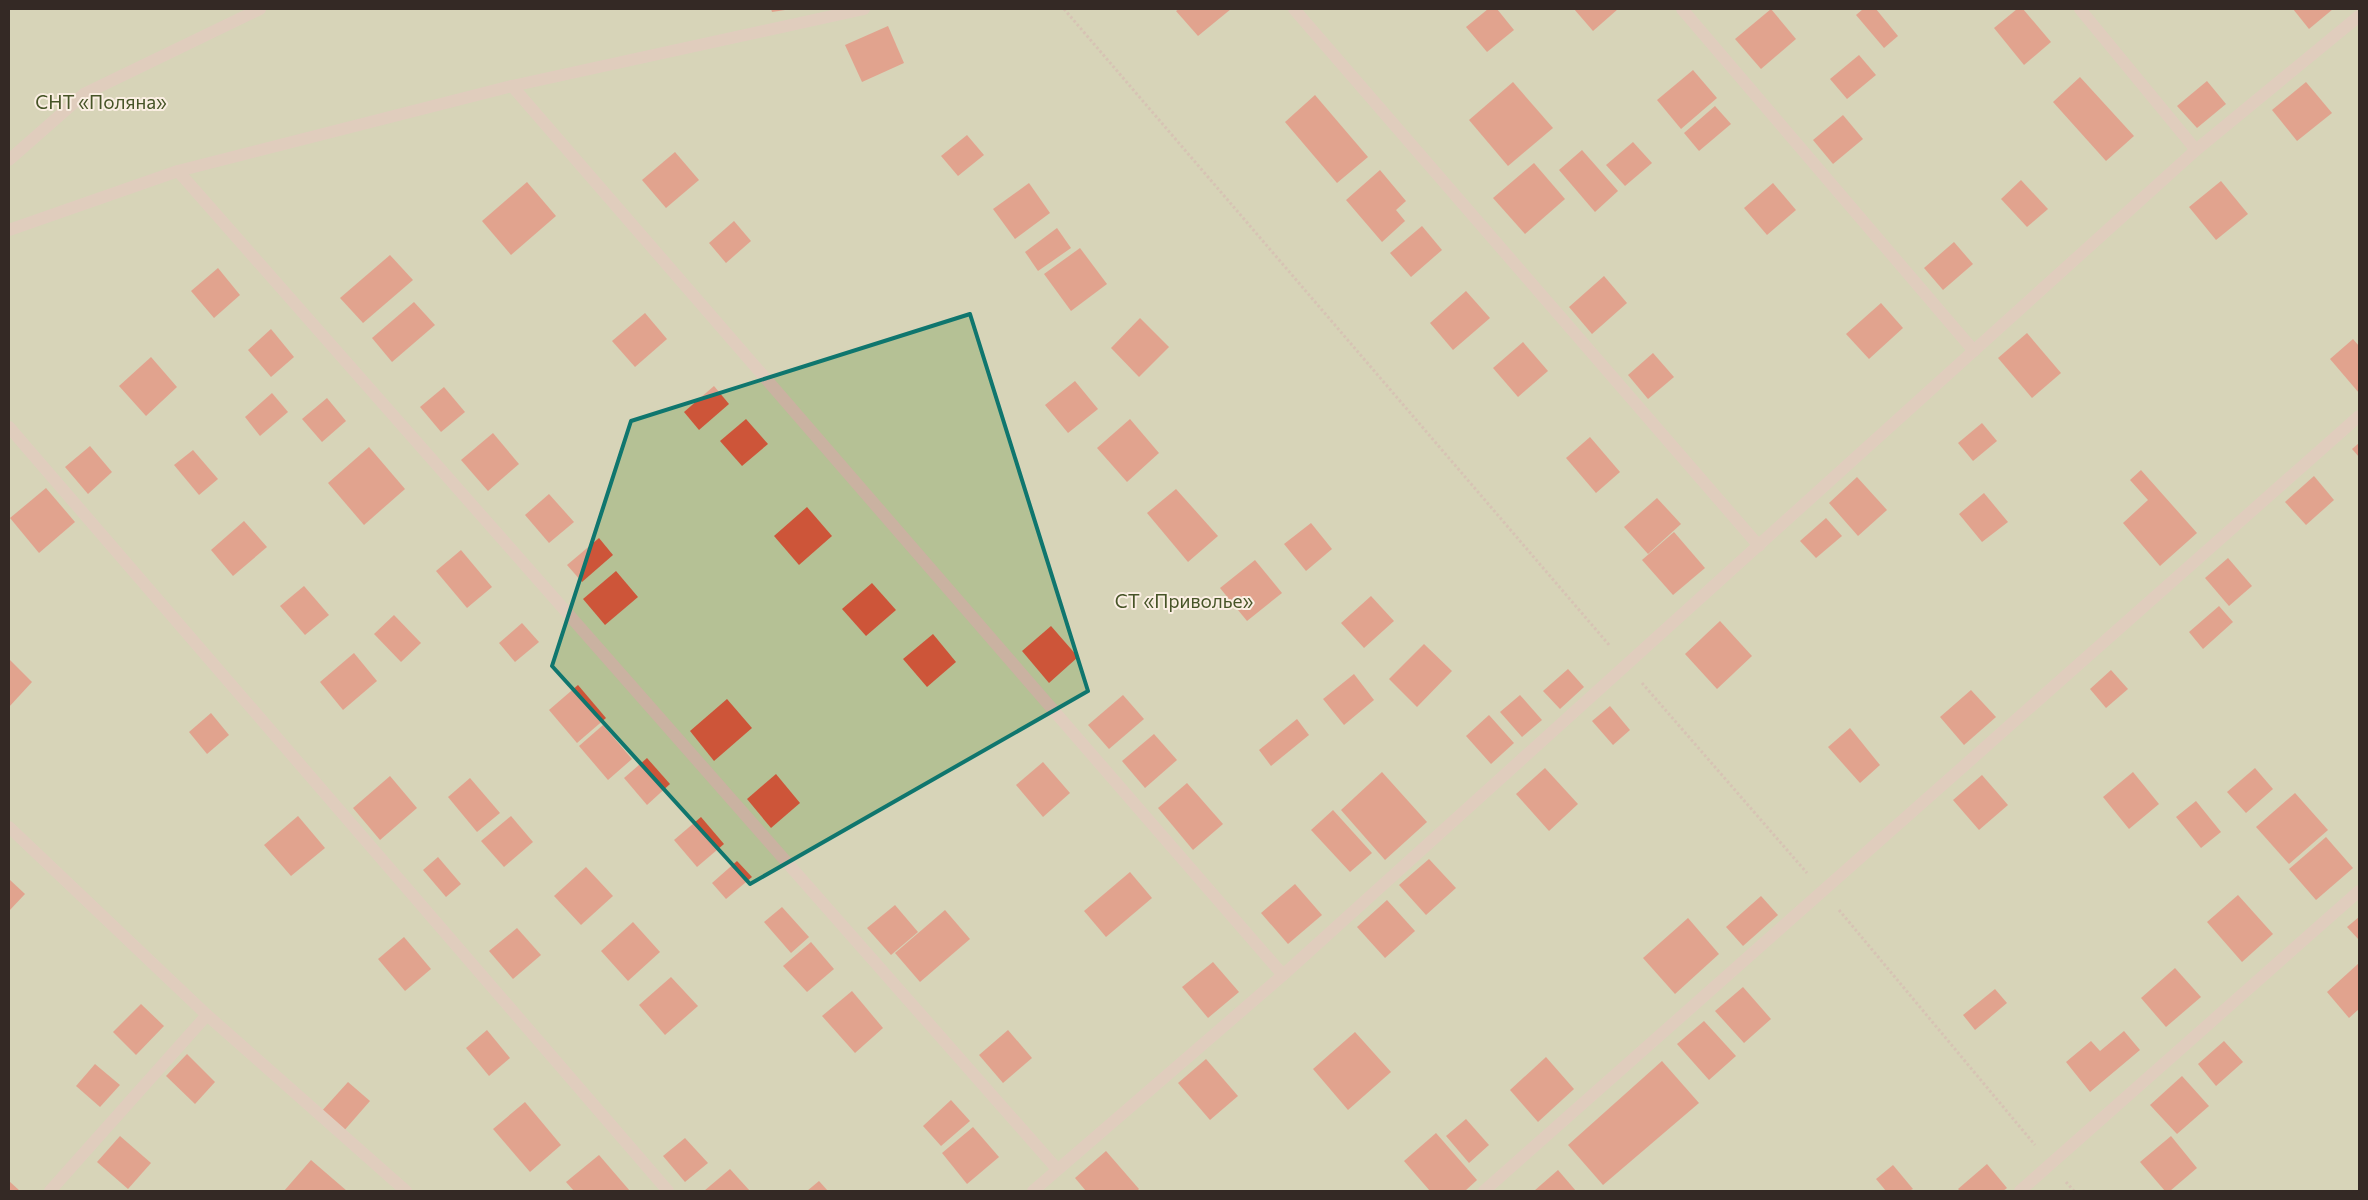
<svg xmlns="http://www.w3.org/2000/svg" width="2368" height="1200" font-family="Commissioner,sans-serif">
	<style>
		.green { fill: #b5c195 }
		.building { fill: #cd5539 }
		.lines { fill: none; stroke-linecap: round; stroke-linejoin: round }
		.path { stroke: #b69c8c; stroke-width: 3; stroke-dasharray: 2.5 2.5; stroke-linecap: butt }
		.lane { stroke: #cab2a1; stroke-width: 12 }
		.street { stroke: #cab2a1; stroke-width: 12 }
		.marked { fill: none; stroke: #0f766e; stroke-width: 4; stroke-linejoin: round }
		.labels { text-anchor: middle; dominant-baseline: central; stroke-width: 4; stroke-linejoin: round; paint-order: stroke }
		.park-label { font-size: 19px; fill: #465427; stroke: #faeee2 }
	</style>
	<rect width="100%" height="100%" fill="#f2e3d6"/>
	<rect class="green" x="9" y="9" width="2350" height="1182"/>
	<g class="building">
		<polygon points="771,9 784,9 785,10 772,12"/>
		<polygon points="1179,9 1231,9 1198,36 1176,11"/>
		<polygon points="1488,9 1497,9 1514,30 1487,52 1466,27"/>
		<polygon points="1574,9 1618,9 1593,31"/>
		<polygon points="1771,9 1796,39 1761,69 1735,39"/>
		<polygon points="1863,9 1876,9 1898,36 1884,48 1856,15"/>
		<polygon points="2017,9 2023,9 2051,42 2024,65 1994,28"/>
		<polygon points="2293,9 2333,9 2309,29"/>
		<polygon points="888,26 904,63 862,82 845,45"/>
		<polygon points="1859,55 1876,75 1847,99 1830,79"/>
		<polygon points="1693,70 1717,98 1681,129 1657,100"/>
		<polygon points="2080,77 2134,136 2106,161 2053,102"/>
		<polygon points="2207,81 2226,104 2197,128 2177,106"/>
		<polygon points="1513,82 1553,128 1508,166 1469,120"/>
		<polygon points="2306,82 2332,113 2297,141 2272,110"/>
		<polygon points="1315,95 1368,157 1337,183 1285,122"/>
		<polygon points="1715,106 1731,124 1699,151 1684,133"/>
		<polygon points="1843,115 1863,139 1833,164 1813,140"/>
		<polygon points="967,135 984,155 958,176 941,156"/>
		<polygon points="1633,142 1652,163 1625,186 1606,165"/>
		<polygon points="1582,150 1618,191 1595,212 1559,170"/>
		<polygon points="675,152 699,180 666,208 642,180"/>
		<polygon points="1534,163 1565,199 1525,234 1493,198"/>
		<polygon points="1380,170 1406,201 1396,210 1405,221 1382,242 1346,200"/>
		<polygon points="2021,180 2048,209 2027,227 2001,199"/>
		<polygon points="2221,181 2248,214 2216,240 2189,207"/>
		<polygon points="527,182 556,216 511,255 482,221"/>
		<polygon points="1029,183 1050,213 1015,239 993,209"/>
		<polygon points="1773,183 1796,210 1767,235 1744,208"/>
		<polygon points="734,221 751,241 726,263 709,243"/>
		<polygon points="1422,226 1442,250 1411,277 1390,253"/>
		<polygon points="1057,228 1071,248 1038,271 1025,252"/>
		<polygon points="1954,242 1973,264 1943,290 1924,268"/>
		<polygon points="1080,248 1107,284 1071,311 1044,274"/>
		<polygon points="390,255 413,280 363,323 340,298"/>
		<polygon points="218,268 240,295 214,318 191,291"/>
		<polygon points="1604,276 1627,303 1592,334 1569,307"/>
		<polygon points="1466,291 1490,318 1453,350 1430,323"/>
		<polygon points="414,302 435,325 392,362 372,338"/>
		<polygon points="1881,303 1903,328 1869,359 1846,334"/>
		<polygon points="645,313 667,339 635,367 612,341"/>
		<polygon points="1140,318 1169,347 1139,377 1111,348"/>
		<polygon points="271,329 294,357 271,377 248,350"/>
		<polygon points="2027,333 2061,373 2032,398 1998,358"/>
		<polygon points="2353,339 2359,346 2359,393 2330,359"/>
		<polygon points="1523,342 1548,371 1518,397 1493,368"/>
		<polygon points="1653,353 1674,377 1648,399 1628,375"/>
		<polygon points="151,357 177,387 146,416 119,386"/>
		<polygon points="1075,381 1098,409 1068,433 1045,405"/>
		<polygon points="714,386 729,404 699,430 684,412"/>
		<polygon points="444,387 465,412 441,432 420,407"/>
		<polygon points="272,393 288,412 260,436 245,417"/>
		<polygon points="327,398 346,421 322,442 302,419"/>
		<polygon points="746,419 768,444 742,466 720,441"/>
		<polygon points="1130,419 1159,453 1127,482 1097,448"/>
		<polygon points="1982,423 1997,441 1973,461 1958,443"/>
		<polygon points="493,433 519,464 488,491 461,460"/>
		<polygon points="1590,437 1620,472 1596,493 1566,458"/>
		<polygon points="2359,443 2359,457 2352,449"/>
		<polygon points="90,446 112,472 88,494 65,467"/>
		<polygon points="369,447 405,489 364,525 328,483"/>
		<polygon points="193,450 218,479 199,495 174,465"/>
		<polygon points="2141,470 2197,533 2160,566 2123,523 2148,500 2130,480"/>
		<polygon points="2314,476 2334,500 2306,525 2285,502"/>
		<polygon points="1857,477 1887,510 1858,536 1829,503"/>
		<polygon points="46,488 75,522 39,553 10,518"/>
		<polygon points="1176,489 1218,536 1188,562 1147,513"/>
		<polygon points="1984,493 2008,522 1982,542 1959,514"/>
		<polygon points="549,494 574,522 549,543 525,515"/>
		<polygon points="1657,498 1681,524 1648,554 1624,527"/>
		<polygon points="807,507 832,536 799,565 774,536"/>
		<polygon points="1826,518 1842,536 1816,558 1800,541"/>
		<polygon points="244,521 267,547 233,576 211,550"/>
		<polygon points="1311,523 1332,549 1306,571 1284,544"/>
		<polygon points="1674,532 1705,568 1673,595 1642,560"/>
		<polygon points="599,538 613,555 582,582 567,565"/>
		<polygon points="461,550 492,587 467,608 436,571"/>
		<polygon points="2228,558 2252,586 2229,606 2205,578"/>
		<polygon points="1255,560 1282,593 1247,621 1220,588"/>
		<polygon points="616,571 638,597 605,625 583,599"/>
		<polygon points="872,583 896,610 866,636 842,609"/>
		<polygon points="304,586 329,615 305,635 280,606"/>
		<polygon points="1371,596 1394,621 1364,648 1341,623"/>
		<polygon points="2219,606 2233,622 2203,649 2189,632"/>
		<polygon points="394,615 421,643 401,662 374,634"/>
		<polygon points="1720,621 1752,656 1717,689 1685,654"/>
		<polygon points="522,623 539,642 515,662 499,643"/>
		<polygon points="1051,626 1078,657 1049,683 1022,651"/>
		<polygon points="933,634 956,662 927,687 903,659"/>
		<polygon points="1424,644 1452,671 1417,707 1389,679"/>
		<polygon points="354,653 377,681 343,710 320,682"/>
		<polygon points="9,659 32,682 9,707"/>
		<polygon points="1568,669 1584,687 1560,709 1543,691"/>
		<polygon points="2111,670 2128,689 2106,708 2090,689"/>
		<polygon points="1354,674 1374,700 1344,725 1323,699"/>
		<polygon points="578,685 606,718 577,743 549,710"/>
		<polygon points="1971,690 1996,717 1964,745 1940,717"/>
		<polygon points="1123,695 1144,719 1109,749 1088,725"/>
		<polygon points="1520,695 1542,720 1522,737 1500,712"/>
		<polygon points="727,699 752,728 714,761 690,731"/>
		<polygon points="1610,706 1630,730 1613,745 1592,721"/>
		<polygon points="211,713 229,735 207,754 189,732"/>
		<polygon points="1489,715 1514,743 1491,764 1466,736"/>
		<polygon points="1297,719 1309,735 1271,766 1259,750"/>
		<polygon points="603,725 632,759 608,780 579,746"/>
		<polygon points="1850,728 1880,765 1860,783 1828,747"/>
		<polygon points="1154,734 1177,760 1145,788 1122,761"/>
		<polygon points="647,758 670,784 647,805 624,778"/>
		<polygon points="1043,762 1070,793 1043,817 1016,785"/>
		<polygon points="1545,768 1578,804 1549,831 1516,794"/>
		<polygon points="2255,768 2273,789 2246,813 2227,792"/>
		<polygon points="1382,772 1427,822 1385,860 1341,810"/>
		<polygon points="2133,772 2159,804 2129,829 2103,797"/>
		<polygon points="776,774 800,803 771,828 747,799"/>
		<polygon points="1982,775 2008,805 1979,830 1953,800"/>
		<polygon points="390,776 417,808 380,840 353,808"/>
		<polygon points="470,778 500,813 477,832 448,797"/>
		<polygon points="1187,783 1223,824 1193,850 1158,808"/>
		<polygon points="2295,793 2328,830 2289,864 2256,827"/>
		<polygon points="2196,801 2221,832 2201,848 2176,817"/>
		<polygon points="1333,810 1372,853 1350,872 1311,830"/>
		<polygon points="298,816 325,848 291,876 264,845"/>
		<polygon points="511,816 533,842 504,867 481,841"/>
		<polygon points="701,817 724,844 697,867 674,840"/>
		<polygon points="2326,837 2353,868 2316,900 2289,869"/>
		<polygon points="438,857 461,884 446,897 423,870"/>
		<polygon points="1429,859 1456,888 1426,915 1399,885"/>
		<polygon points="737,861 752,877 726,899 712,883"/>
		<polygon points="586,867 613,896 581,925 554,896"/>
		<polygon points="1130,872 1152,898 1106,937 1084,911"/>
		<polygon points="9,879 25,894 9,911"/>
		<polygon points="1295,884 1322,915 1288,944 1261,913"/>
		<polygon points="2238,895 2273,934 2242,962 2207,922"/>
		<polygon points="1761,896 1778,915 1743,946 1726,927"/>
		<polygon points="1387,900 1415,931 1385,958 1357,927"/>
		<polygon points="895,905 918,932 891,955 867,928"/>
		<polygon points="782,907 809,937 791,953 764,922"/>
		<polygon points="945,910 970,939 920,982 895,953"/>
		<polygon points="2359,917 2359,940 2347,927"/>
		<polygon points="1688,918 1719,954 1675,994 1643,958"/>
		<polygon points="633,922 660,952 628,981 601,951"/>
		<polygon points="517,928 541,955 513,979 489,951"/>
		<polygon points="404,937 431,969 405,991 378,959"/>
		<polygon points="811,942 834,969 807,992 783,966"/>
		<polygon points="1213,962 1239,992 1208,1018 1182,987"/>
		<polygon points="2359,963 2359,1009 2349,1018 2327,992"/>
		<polygon points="2175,968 2201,997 2166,1027 2141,998"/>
		<polygon points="671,977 698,1006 665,1035 639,1005"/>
		<polygon points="1743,987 1771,1019 1744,1043 1715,1011"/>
		<polygon points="1995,989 2007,1003 1975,1030 1963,1015"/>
		<polygon points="852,991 883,1028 855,1053 822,1016"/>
		<polygon points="141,1004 164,1026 136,1055 113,1032"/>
		<polygon points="1704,1021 1736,1056 1709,1080 1677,1044"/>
		<polygon points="487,1030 510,1058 489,1076 466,1048"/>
		<polygon points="1008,1030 1032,1058 1003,1083 979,1055"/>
		<polygon points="2124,1031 2140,1050 2090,1092 2066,1062 2091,1041 2100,1051"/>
		<polygon points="1355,1032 1391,1072 1348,1110 1313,1069"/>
		<polygon points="2224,1041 2243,1062 2216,1086 2198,1064"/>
		<polygon points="187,1054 215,1082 195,1104 166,1076"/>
		<polygon points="1546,1057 1574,1089 1538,1122 1510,1090"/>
		<polygon points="1206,1059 1238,1096 1210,1120 1178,1083"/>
		<polygon points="1662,1061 1699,1103 1603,1185 1568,1145"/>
		<polygon points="95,1064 120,1085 100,1107 76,1086"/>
		<polygon points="2182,1076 2209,1106 2177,1134 2150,1105"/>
		<polygon points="348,1082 370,1101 342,1133 320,1113"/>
		<polygon points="951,1100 970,1121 941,1146 923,1126"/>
		<polygon points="525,1102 561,1145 530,1172 493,1129"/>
		<polygon points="1466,1119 1489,1145 1469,1163 1446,1136"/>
		<polygon points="973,1127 999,1157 967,1184 942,1153"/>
		<polygon points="1436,1133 1477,1180 1465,1191 1430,1191 1404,1161"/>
		<polygon points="120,1136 151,1163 128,1189 97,1162"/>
		<polygon points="2171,1136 2197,1168 2170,1191 2165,1191 2140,1162"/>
		<polygon points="685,1138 708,1163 685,1182 663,1156"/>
		<polygon points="1106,1151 1139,1189 1137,1191 1086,1191 1075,1178"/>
		<polygon points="599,1155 630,1191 574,1191 566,1182"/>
		<polygon points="311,1160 347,1191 284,1191"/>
		<polygon points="1987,1164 2007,1188 2003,1191 1960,1191 1958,1189"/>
		<polygon points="1893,1165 1913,1189 1909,1191 1886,1191 1876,1179"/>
		<polygon points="730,1169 750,1191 704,1191"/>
		<polygon points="1558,1170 1576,1191 1534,1191"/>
		<polygon points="9,1181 20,1191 9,1191"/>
		<polygon points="819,1181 828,1191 807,1191"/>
	</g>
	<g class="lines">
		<g class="path">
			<polyline points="1064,9 1610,646"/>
			<polyline points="1642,683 1807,873"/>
			<polyline points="1839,910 2035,1145"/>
			<polyline points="2066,1182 2074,1191"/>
		</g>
		<g class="lane">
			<polyline points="1294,9 1759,546"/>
			<polyline points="1682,9 1974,351"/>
			<polyline points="2080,9 2196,150"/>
			<polyline points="512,86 1283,975"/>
			<polyline points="9,160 84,94 260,9"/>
			<polyline points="178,171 1057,1169"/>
			<polyline points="9,427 668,1191"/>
			<polyline points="50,1191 207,1015"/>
			<polyline points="1484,1191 2359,416"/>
			<polyline points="2020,1191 2359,891"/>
		</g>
		<g class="street">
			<polyline points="9,230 178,171 512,86 864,9"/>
			<polyline points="9,827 207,1015 406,1191"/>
			<polyline points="1033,1191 1283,975 2196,150 2359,16"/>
		</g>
	</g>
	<path d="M0 0H2368V1200H0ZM970,314L1088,691L750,884L552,666L631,421Z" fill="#f2e3d6" fill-opacity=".55" fill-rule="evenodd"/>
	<path class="marked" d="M970,314L1088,691L750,884L552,666L631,421Z"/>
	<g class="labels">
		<g class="park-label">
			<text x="101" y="101">СНТ «Поляна»</text>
			<text x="1184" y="600">СТ «Приволье»</text>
		</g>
	</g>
	<rect width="2368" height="1200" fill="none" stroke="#342925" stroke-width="20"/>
</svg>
